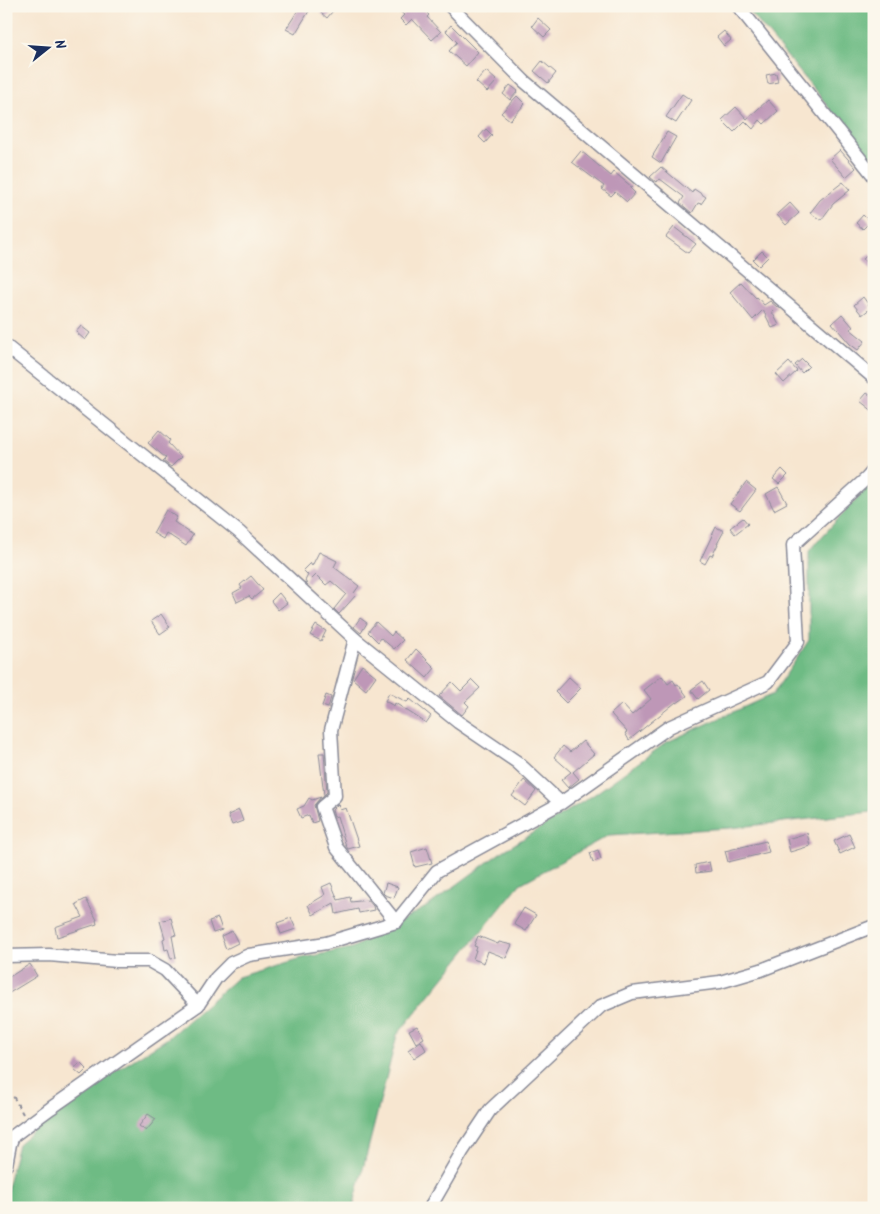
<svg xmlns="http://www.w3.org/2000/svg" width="880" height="1214" font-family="Kalam,sans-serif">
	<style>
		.forest { fill: #6ebb84; stroke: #447571 }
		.building { fill: #be97b7 }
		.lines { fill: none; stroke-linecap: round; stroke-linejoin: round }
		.minor-casing { stroke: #898a97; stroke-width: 15 }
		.path { stroke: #898a97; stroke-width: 2; stroke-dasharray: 4 4; stroke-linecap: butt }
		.minor { stroke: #fff; stroke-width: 12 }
	</style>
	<rect width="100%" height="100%" fill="#fbf7ec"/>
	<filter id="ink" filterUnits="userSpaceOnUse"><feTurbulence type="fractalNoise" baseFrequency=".02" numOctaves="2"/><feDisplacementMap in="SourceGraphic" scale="10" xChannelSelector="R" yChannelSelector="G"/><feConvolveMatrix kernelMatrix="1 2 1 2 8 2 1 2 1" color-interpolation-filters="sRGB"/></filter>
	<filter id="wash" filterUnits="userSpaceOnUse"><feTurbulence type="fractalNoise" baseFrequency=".0096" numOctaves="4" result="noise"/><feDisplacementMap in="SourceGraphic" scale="20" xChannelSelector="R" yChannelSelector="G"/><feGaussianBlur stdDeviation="1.12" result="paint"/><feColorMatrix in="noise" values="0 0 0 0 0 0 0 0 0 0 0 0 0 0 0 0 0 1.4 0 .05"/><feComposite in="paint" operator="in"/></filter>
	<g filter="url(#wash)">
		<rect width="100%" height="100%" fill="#f7e6d0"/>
		<g class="forest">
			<polygon points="745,6 874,6 874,166 819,95"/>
			<polygon points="874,479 874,810 871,812 730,828 609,835 520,884 397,1035 353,1208 7,1208 8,1184 18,1144 71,1099 168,1038 238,977 302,958 352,948 428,906 500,853 592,796 667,742 773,694 809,640 809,551"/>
		</g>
		<g id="blocks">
			<g class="building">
				<polygon points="301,6 309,11 295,34 286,29"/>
				<polygon points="326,6 337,6 327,18 321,13"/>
				<polygon points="394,6 420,6 429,15 427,17 441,32 432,40 412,19 406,25 400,19 404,15"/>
				<polygon points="538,18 551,30 544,37 532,26"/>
				<polygon points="451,25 478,52 466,66 449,51 457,42 446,31"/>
				<polygon points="724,31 731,40 724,46 717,37"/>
				<polygon points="542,61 556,73 548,83 534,71"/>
				<polygon points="486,71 497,81 487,92 476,82"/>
				<polygon points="776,73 778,82 768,84 766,75"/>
				<polygon points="510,85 518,91 510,100 503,94"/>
				<polygon points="682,94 691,100 676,123 666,117"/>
				<polygon points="517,96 525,104 510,120 501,113"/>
				<polygon points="768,100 778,111 764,124 760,120 753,129 745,121 734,132 722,120 736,107 747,119"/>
				<polygon points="486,129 492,135 485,143 479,137"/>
				<polygon points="667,132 676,137 661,163 652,157"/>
				<polygon points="840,150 856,168 846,177 830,159"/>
				<polygon points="581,151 611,176 614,172 632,187 630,188 635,193 627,202 615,192 611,196 602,189 604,186 572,162"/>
				<polygon points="661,167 692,193 694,189 706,197 701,204 698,203 692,213 680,203 684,197 660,179 656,182 650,177"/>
				<polygon points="843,182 850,190 833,204 821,220 810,213 820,200"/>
				<polygon points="790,203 799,213 786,225 777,215"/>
				<polygon points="863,215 870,222 863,229 856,223"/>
				<polygon points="674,227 696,244 688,253 666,237"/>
				<polygon points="762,251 768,257 759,266 753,260"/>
				<polygon points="870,253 874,258 874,272 863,259"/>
				<polygon points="741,282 756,298 757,297 764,305 770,301 777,307 772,312 779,325 772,328 763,310 753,320 744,309 730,292"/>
				<polygon points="863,297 871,308 862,315 854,305"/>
				<polygon points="842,314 853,327 850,329 865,341 858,350 850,344 832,323"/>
				<polygon points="81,326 90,333 85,340 76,332"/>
				<polygon points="802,359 809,366 802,373 795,365"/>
				<polygon points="789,362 797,371 784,383 776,374"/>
				<polygon points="867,393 874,398 874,412 860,401"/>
				<polygon points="159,430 170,440 168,443 181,457 171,467 163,461 166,458 148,443"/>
				<polygon points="782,469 788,475 779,484 773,479"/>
				<polygon points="746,482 756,490 740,511 730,504"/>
				<polygon points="778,487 787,503 774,510 766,494"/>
				<polygon points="166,510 177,517 174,522 193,535 186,546 166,533 163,539 153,533"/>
				<polygon points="743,518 748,524 735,534 730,528"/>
				<polygon points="716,527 724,531 717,544 718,544 712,556 710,555 705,564 700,561"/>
				<polygon points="319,552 337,561 334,567 359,586 354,593 356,595 339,614 334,609 346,594 331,581 326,585 316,575 307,584 305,581 308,575 303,570 310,563 312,566"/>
				<polygon points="251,576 263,590 252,599 249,596 237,602 233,593 242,588 240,585"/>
				<polygon points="279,593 287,603 278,610 271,601"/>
				<polygon points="161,614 170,627 160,634 151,621"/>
				<polygon points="360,618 367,623 361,633 354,627"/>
				<polygon points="376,622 391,636 394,632 403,640 394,649 381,638 378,642 368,632"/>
				<polygon points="316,625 326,631 321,641 310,635"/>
				<polygon points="416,649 435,668 427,678 407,660"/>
				<polygon points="362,665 376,676 366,690 353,679"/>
				<polygon points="662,676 668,684 673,680 676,685 678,684 687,696 677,703 676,702 629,740 625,733 627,732 611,714 622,704 632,715 651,699 644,690"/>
				<polygon points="569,677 581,688 566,703 555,692"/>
				<polygon points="472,680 480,688 465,702 469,706 462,715 439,696 452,682 461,691"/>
				<polygon points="703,681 709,690 698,699 691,690"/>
				<polygon points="389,693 407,702 410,699 431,716 426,723 395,703 394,706 385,701"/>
				<polygon points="326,695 331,697 328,708 322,706"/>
				<polygon points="583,741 594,754 573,772 579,779 568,788 561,780 571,772 554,757 563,746 570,752"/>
				<polygon points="319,753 324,753 327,792 324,795"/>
				<polygon points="524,780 536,791 525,806 512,796"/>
				<polygon points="321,797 314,805 318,821 312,823 309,815 301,818 297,809 304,806 309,798 312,800"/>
				<polygon points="338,804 340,810 346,808 359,846 348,849 346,846 337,816 334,817 332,810"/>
				<polygon points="239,810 243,821 232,825 228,815"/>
				<polygon points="807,833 810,846 790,852 787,839"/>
				<polygon points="849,834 855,847 840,854 834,841"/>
				<polygon points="766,841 769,852 728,862 725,851"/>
				<polygon points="427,847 432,863 415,867 411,852"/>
				<polygon points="598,850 601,859 593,862 590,853"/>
				<polygon points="709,862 711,871 696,873 695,865"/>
				<polygon points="331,883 338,900 350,897 351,902 368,900 373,906 374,910 359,913 358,909 336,914 334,903 313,915 308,905 325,895 322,887"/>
				<polygon points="386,883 398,887 394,898 385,895 383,893"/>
				<polygon points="86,899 97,920 96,920 97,924 57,937 55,927 83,917 76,904"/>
				<polygon points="524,908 536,915 526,931 514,924"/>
				<polygon points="171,918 176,935 172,936 176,958 171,959 168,949 165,950 163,939 165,938 160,921"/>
				<polygon points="218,918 222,930 213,933 209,921"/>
				<polygon points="291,918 296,929 281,934 277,923"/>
				<polygon points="232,931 238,943 226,949 221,936"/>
				<polygon points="478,936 498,944 499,942 512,945 506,958 488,951 484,963 473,959 477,947 474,946"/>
				<polygon points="30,964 37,976 6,995 6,979"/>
				<polygon points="417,1026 424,1038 416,1043 409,1030"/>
				<polygon points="421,1041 426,1050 414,1058 408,1050"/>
				<polygon points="80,1062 87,1069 81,1075 74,1069"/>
				<polygon points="148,1114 156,1119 146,1131 139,1126"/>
			</g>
		</g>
	</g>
	<g filter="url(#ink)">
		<use href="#blocks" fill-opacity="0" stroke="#898a97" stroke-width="1"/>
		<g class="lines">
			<defs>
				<g id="minor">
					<polyline points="450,6 524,81 874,378"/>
					<polyline points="738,6 874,176"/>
					<polyline points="6,346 239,532 355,639 458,722 517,762 561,803"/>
					<polyline points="355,639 331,730 335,796 322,807 336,847 396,922"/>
					<polyline points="6,956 49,955 117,961 149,961 165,970 198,1005"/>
					<polyline points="6,1165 10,1144 13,1136 51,1108 198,1005 216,978 231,963 249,955 326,943 396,922 437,871 561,803 669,727 768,682 798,642 793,545 867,478 874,470"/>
					<polyline points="432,1208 432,1204 462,1152 490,1110 601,1006 632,993 720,982 761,970 874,926"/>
				</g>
			</defs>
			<use href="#minor" class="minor-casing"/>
			<polyline class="path" points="6,1094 13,1096 23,1114"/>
			<use href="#minor" class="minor"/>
		</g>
	</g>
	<rect width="880" height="1214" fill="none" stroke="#fbf7ec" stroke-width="25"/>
	<g transform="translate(48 48) rotate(73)" stroke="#fbf7ec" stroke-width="4" paint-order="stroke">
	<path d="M0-4L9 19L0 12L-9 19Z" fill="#1b2f5e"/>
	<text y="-8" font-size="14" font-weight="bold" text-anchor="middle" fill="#1b2f5e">N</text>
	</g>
</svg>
